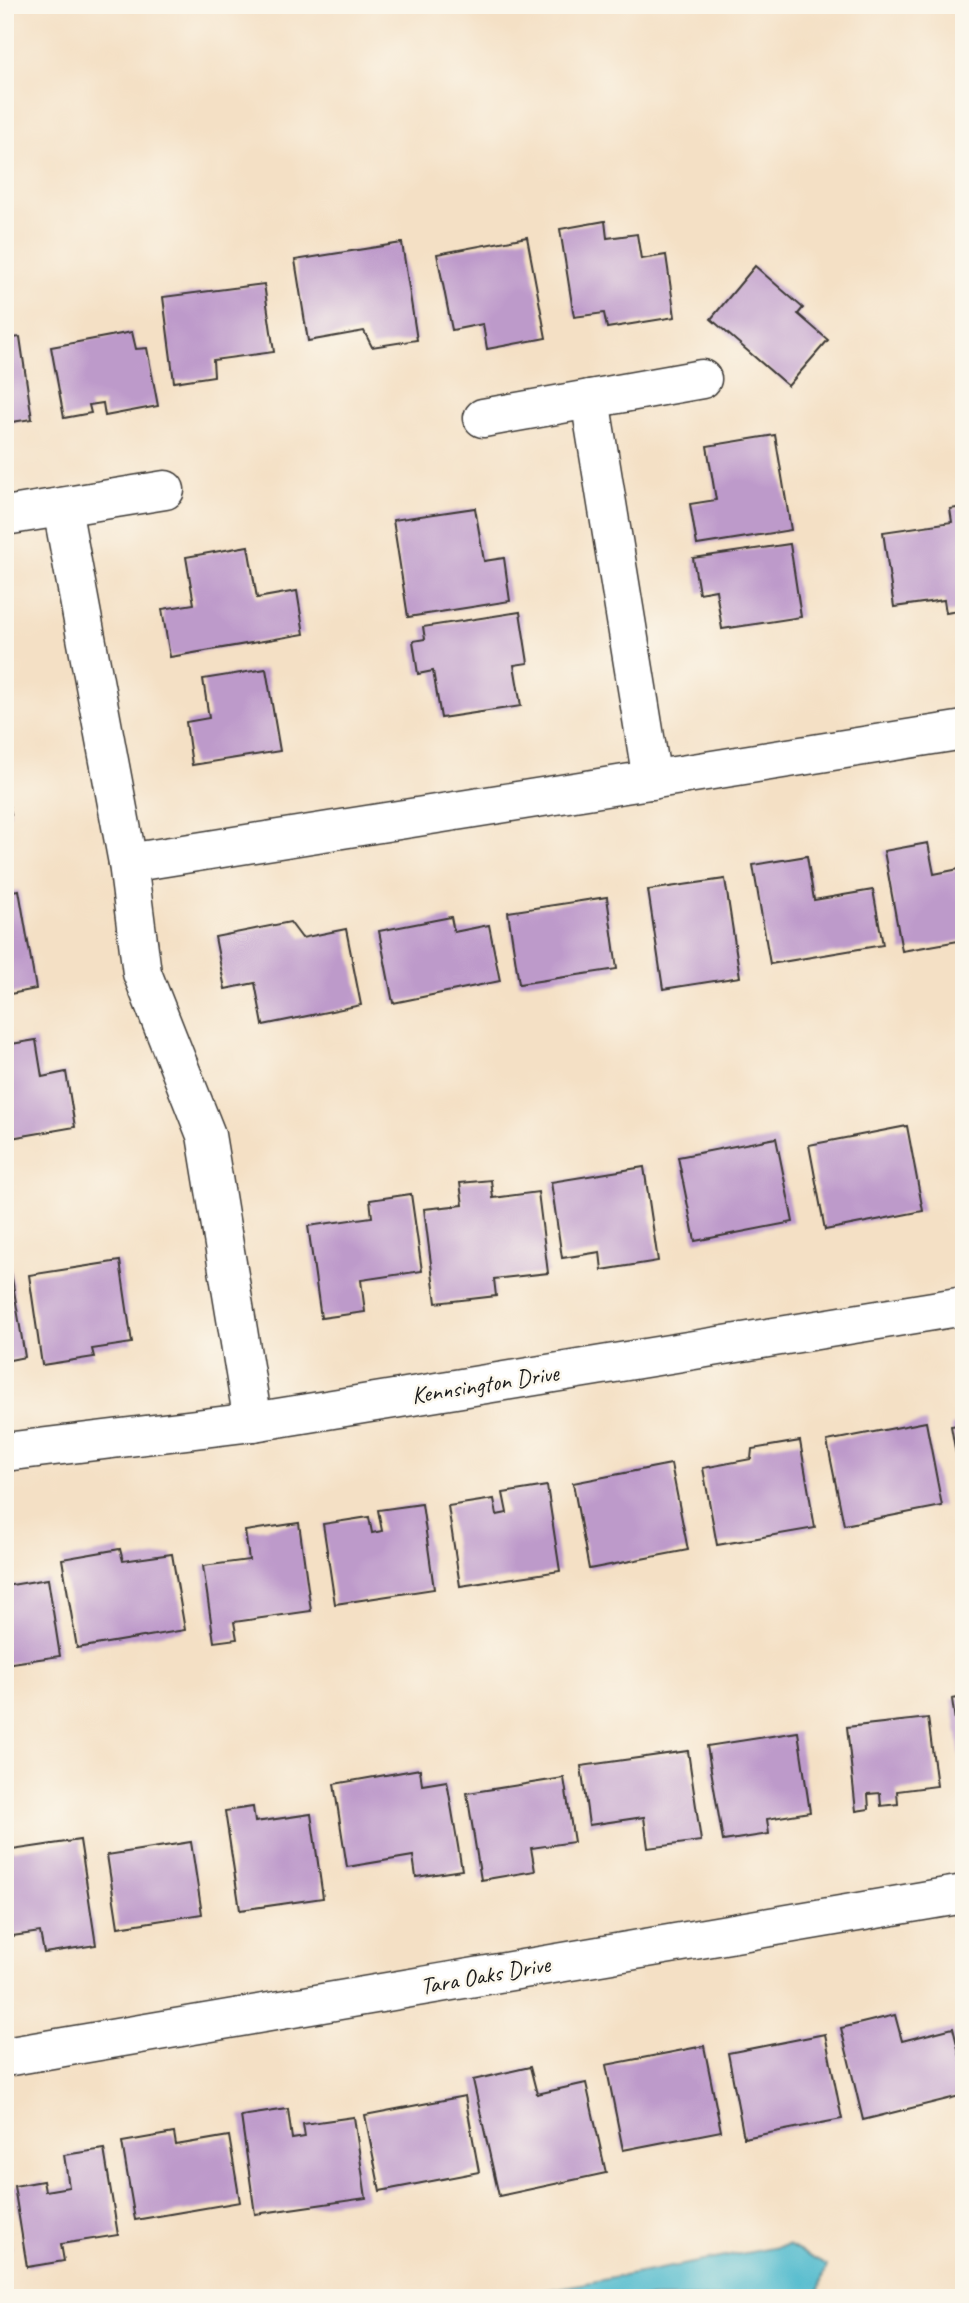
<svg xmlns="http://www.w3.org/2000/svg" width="969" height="2303" font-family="Caveat,sans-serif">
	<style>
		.water { fill: #50bacd; stroke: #366b74; stroke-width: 2 }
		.building { fill: #bd9aca }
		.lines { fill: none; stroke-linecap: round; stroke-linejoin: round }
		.minor-casing { stroke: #3c3935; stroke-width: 41 }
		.minor { stroke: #fff; stroke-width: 38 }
		.labels { text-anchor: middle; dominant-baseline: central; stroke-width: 5; stroke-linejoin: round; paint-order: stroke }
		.street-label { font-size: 24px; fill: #1c1c1c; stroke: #fbf7ec }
	</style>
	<rect width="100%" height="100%" fill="#fbf7ec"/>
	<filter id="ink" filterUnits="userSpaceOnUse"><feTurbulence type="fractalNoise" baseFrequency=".0143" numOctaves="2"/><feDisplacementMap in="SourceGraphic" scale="14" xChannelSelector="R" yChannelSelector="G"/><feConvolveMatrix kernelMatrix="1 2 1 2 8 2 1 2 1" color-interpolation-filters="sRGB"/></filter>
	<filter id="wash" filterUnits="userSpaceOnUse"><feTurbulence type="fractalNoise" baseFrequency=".00686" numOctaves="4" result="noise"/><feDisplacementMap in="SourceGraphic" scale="28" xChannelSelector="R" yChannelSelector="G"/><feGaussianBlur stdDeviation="1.57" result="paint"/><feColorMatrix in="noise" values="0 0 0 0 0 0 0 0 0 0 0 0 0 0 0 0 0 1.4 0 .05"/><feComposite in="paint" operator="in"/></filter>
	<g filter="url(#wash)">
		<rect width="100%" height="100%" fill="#f4e0c5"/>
		<polygon class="water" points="788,2245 827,2266 816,2298 506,2298"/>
		<g id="blocks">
			<g class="building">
				<polygon points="605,221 607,238 637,234 641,259 666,255 675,317 607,328 604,313 574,317 560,229"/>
				<polygon points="527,237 546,338 487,349 483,324 452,330 437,254"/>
				<polygon points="402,243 417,340 372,347 364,331 308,341 295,260"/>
				<polygon points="755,266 803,308 798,314 828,340 788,386 711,319"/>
				<polygon points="264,284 274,352 213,360 214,376 174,382 163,297"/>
				<polygon points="132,332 136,349 147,348 158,406 105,416 103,403 89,405 91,413 64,418 51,347"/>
				<polygon points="20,337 32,419 5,423 5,339"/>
				<polygon points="775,435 791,530 697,545 690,504 716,500 707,446"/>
				<polygon points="964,507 964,610 946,613 944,600 894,607 883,532 952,522 950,509"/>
				<polygon points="475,508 484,561 504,558 510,601 408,617 393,520"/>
				<polygon points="790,544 801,617 722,629 716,590 699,593 693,558"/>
				<polygon points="248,546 257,598 297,591 304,634 170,657 162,609 194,604 186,557"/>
				<polygon points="520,612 528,663 514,665 521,706 441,718 433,671 418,674 413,641 425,639 423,627"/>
				<polygon points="266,669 280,751 192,765 186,722 209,718 203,679"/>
				<polygon points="5,789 11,814 5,815"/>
				<polygon points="928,843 934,874 964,868 964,940 902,951 884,851"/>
				<polygon points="807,856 814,900 873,890 883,945 770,964 753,865"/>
				<polygon points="725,879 740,977 663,989 648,890"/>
				<polygon points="19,890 36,989 5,995 5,892"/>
				<polygon points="607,897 617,969 519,984 508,912"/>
				<polygon points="451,917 454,932 489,925 500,981 393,1003 379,931"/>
				<polygon points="290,922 302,938 346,929 361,1005 263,1025 255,983 225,989 215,937"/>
				<polygon points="36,1040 42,1077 66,1072 75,1127 5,1139 5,1045"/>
				<polygon points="907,1126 923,1211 825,1230 809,1145"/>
				<polygon points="776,1138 793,1222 695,1241 678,1157"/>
				<polygon points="644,1167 658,1261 602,1270 600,1252 562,1258 551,1182"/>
				<polygon points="491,1180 493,1198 538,1192 548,1273 494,1279 496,1296 436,1303 424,1209 463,1205 460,1183"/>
				<polygon points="411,1194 422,1271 361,1280 365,1312 321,1318 308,1226 372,1217 370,1200"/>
				<polygon points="9,1260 25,1357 5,1361 5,1261"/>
				<polygon points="120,1261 132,1343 92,1349 94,1357 42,1365 29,1275"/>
				<polygon points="926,1422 942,1506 844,1525 827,1441"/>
				<polygon points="964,1424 964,1487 962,1487 951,1426"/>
				<polygon points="800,1441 815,1528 717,1545 703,1468 751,1459 752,1449"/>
				<polygon points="671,1464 688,1550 589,1569 573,1483"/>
				<polygon points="547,1486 560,1571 460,1586 448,1506 494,1499 497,1515 507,1513 503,1493"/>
				<polygon points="422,1504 434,1589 335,1604 323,1524 369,1517 372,1533 382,1531 378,1510"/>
				<polygon points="299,1523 311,1611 234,1622 237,1639 214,1642 203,1566 249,1560 245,1531"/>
				<polygon points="120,1549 123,1561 172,1554 185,1630 77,1648 62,1559"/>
				<polygon points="48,1579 60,1656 5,1664 5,1586"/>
				<polygon points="964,1697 964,1771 962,1771 952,1699"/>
				<polygon points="928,1718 937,1786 897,1791 898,1804 881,1806 880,1793 868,1794 869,1809 856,1811 847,1727"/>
				<polygon points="798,1732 810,1812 767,1819 769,1834 723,1841 707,1746"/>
				<polygon points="688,1751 701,1841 648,1848 644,1817 589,1825 581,1766"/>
				<polygon points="420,1769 422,1785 447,1781 462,1870 416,1877 413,1856 347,1867 334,1784"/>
				<polygon points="564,1778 574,1842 531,1848 535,1871 481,1880 467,1793"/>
				<polygon points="253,1807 255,1822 311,1814 323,1898 240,1910 225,1811"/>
				<polygon points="80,1840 96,1945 44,1953 40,1932 5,1937 5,1851"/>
				<polygon points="191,1842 202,1914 118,1927 107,1855"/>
				<polygon points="895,2015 902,2041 953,2028 964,2073 964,2095 863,2120 841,2028"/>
				<polygon points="825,2034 842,2119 744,2138 728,2053"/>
				<polygon points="704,2046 721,2131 623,2150 606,2065"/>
				<polygon points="530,2067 537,2094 586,2083 606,2173 499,2196 473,2080"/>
				<polygon points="465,2096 479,2172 380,2191 365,2115"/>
				<polygon points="288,2109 292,2139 305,2137 303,2124 354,2117 366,2198 255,2214 241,2116"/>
				<polygon points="174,2133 176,2145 229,2136 240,2202 135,2220 122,2142"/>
				<polygon points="104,2149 118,2235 61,2244 64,2261 27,2267 14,2186 43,2181 45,2191 69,2187 64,2155"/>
				<polygon points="5,2217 12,2249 5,2250"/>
			</g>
		</g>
	</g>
	<g filter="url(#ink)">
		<use href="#blocks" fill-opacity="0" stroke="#3c3935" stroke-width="2"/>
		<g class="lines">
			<defs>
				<g id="minor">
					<polyline points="590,399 652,780"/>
					<polyline points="483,418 702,379"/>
					<polyline points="62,508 128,863 142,973 206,1135 253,1422"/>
					<polyline points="5,516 165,490"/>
					<polyline points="128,863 964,730"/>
					<polyline points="5,1452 253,1422 964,1306"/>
					<polyline points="5,2057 964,1894"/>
				</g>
			</defs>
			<use href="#minor" class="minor-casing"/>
			<use href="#minor" class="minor"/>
		</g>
	</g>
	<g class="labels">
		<g class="street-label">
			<text transform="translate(485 1384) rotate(-9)">Kennsington Drive</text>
			<text transform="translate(485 1975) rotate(-10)">Tara Oaks Drive</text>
		</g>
	</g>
	<rect width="969" height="2303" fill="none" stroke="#fbf7ec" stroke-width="28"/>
</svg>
